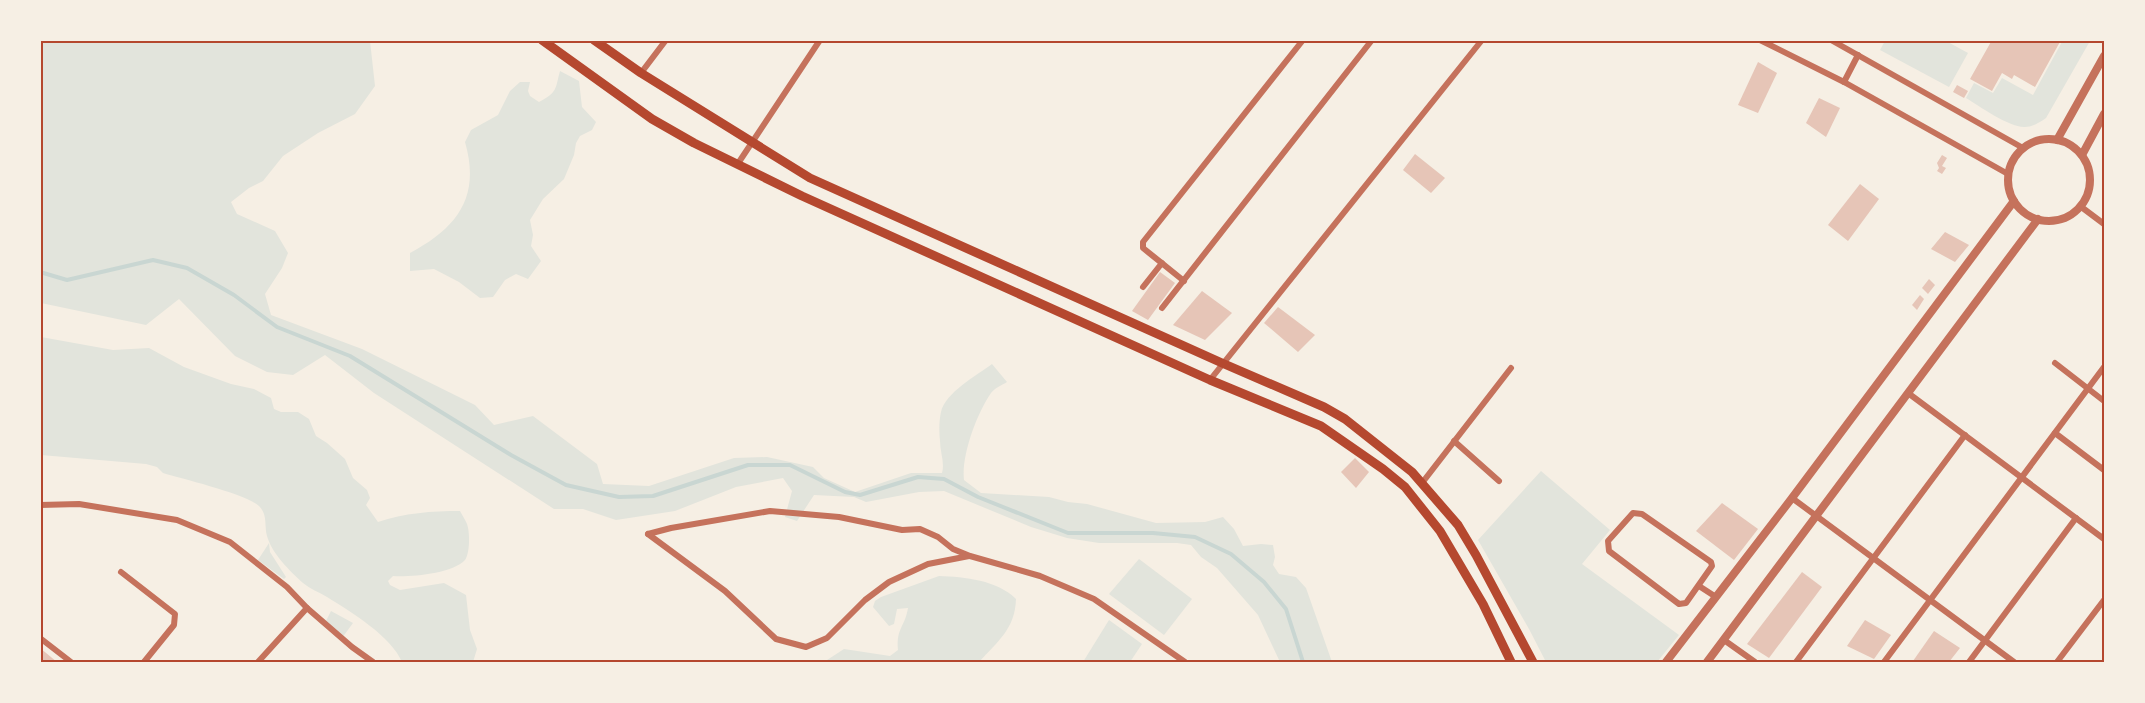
<svg xmlns="http://www.w3.org/2000/svg" width="2145" height="703" font-family="'Public Sans',sans-serif">
	<style>
		.green { fill: #e2e4dc }
		.lines { fill: none; stroke-linecap: round; stroke-linejoin: round }
		.stream { stroke: #c9d6d2; stroke-width: 4 }
		.building { fill: #e6c5b7 }
		.minor { stroke: #c5725c; stroke-width: 6 }
		.tertiary { stroke: #c5725c; stroke-width: 8 }
		.secondary { stroke: #b5482f; stroke-width: 9 }
		.neatline { fill: none; stroke: #b5482f; stroke-width: 2 }
	</style>
	<rect width="100%" height="100%" fill="#f6efe4"/>
	<g class="green">
		<path d="M2063,40L2090,41L2046,118C2040,122 2033,127 2025,127C2010,128 1979,106 1966,98L1974,83L1993,93L2002,78L2033,95Z"/>
		<path d="M40,41H370L375,86L355,114L318,133L283,156L263,181L249,188L231,202L237,214L275,231L288,253L282,268L265,294L271,315L362,349L475,405L494,425L533,416L597,464L603,484L649,486L734,458L767,457L813,467L824,478L855,492L911,473H942C945,463 940,452 940,441C939,432 939,421 941,412C945,393 977,375 992,364L1007,382C1002,385 995,388 991,393C977,413 961,456 964,480L981,493L1049,497L1068,502L1087,504L1156,523L1205,522L1223,517L1234,529L1243,546L1261,544L1273,545L1275,557L1273,565L1279,574L1296,577L1306,588L1332,662H1280L1258,615L1217,568L1201,557L1191,545L1177,543H1099L1067,538L1031,527L944,491L919,492L866,502L854,497L814,495L797,521L785,517L792,491L783,478L736,487L675,511L616,520L583,509H554L374,393L325,355L293,375L267,372L235,356L179,299L146,325L41,303Z"/>
		<polygon points="1946,41 1968,53 1949,87 1880,50 1885,41"/>
		<path d="M560,71L579,81L582,107L596,122L592,130L580,136L576,143L574,155L564,179L543,199L530,220L533,235L531,246L541,261L528,279L516,274L505,280L493,297L480,298L459,282L434,269L410,271V253C457,228 481,197 465,142L471,130L498,115L510,91L520,82H530L528,91L530,96L539,102C558,92 555,89 560,71Z"/>
		<path d="M41,337L113,350L149,348L184,367L231,384L254,389L271,398L274,409L281,412H298L309,419L316,436L327,443L345,459L353,478L367,490L370,498L366,505L378,522C404,513 432,511 460,511C462,515 465,519 467,524C470,532 470,553 465,560C452,574 411,577 393,576L388,581L390,585L400,590L444,583L466,595L470,630L477,649L473,662H402C391,636 351,612 327,597C319,592 310,589 303,583C290,571 272,554 267,536C264,525 268,515 259,506C246,494 183,479 163,473L157,467L146,464L41,455Z"/>
		<polygon points="1541,471 1610,530 1582,564 1679,635 1657,662 1546,662 1529,629 1478,540"/>
		<polygon points="269,543 270,552 286,577 284,579 258,560"/>
		<polygon points="1139,559 1192,599 1164,635 1109,594"/>
		<path d="M939,576C965,577 997,580 1016,599C1015,629 998,641 979,662H824L844,649L890,656L898,650C896,628 905,627 908,608L897,609L894,624L889,626L873,607L875,601L881,597Z"/>
		<polygon points="331,611 353,623 342,638 325,623"/>
		<polygon points="1109,620 1142,644 1130,662 1083,662"/>
	</g>
	<g class="lines">
		<polyline class="stream" points="40,272 67,280 153,260 187,268 234,295 277,327 350,356 511,455 566,485 619,497 653,496 748,465 790,465 845,492 860,495 918,477 944,479 978,497 1068,533 1153,533 1195,537 1231,554 1264,582 1286,609 1303,662"/>
	</g>
	<g class="building">
		<polygon points="1992,40 2061,40 2035,87 2014,75 2012,79 2002,73 1992,91 1970,79"/>
		<polygon points="1758,62 1777,73 1758,113 1738,105"/>
		<polygon points="1957,85 1968,91 1964,98 1953,92"/>
		<polygon points="1819,98 1840,108 1826,137 1806,123"/>
		<polygon points="1415,154 1445,178 1431,193 1403,170"/>
		<polygon points="1942,155 1947,158 1942,166 1946,168 1942,174 1937,171 1939,168 1937,163"/>
		<polygon points="1860,184 1879,199 1848,241 1828,225"/>
		<polygon points="1945,232 1969,245 1955,262 1931,249"/>
		<polygon points="1160,272 1175,283 1148,320 1132,311"/>
		<polygon points="1929,279 1935,285 1928,294 1922,288"/>
		<polygon points="1202,291 1232,313 1205,340 1173,325"/>
		<polygon points="1920,295 1924,299 1917,310 1912,305"/>
		<polygon points="1278,307 1315,335 1298,352 1264,323"/>
		<polygon points="1355,458 1369,472 1356,488 1341,472"/>
		<polygon points="1722,503 1758,529 1734,560 1696,531"/>
		<polygon points="1802,572 1822,587 1769,658 1747,644"/>
		<polygon points="1865,620 1891,635 1874,659 1847,646"/>
		<polygon points="1934,631 1960,648 1949,662 1913,661"/>
		<polygon points="40,648 57,662 40,662"/>
	</g>
	<g class="lines">
		<g class="minor">
			<polyline points="1760,40 1844,82 2008,174"/>
			<polyline points="1831,40 2023,148"/>
			<polyline points="641,73 666,40"/>
			<polyline points="1844,82 1858,55"/>
			<polyline points="737,165 820,40"/>
			<polyline points="2080,206 2104,224"/>
			<polyline points="1184,281 1143,248 1143,242 1303,40"/>
			<polyline points="1143,287 1162,263"/>
			<polyline points="1162,308 1372,40"/>
			<polyline points="2055,363 2104,401"/>
			<polyline points="1210,380 1482,40"/>
			<polyline points="1908,393 2104,539"/>
			<polyline points="2055,433 2104,470"/>
			<polyline points="1454,441 1499,481"/>
			<polyline points="1422,483 1511,368"/>
			<polyline points="1792,498 2014,662"/>
			<polyline points="40,505 79,504 177,520 230,542 287,587 307,608 352,647 373,662"/>
			<polygon points="1633,513 1642,514 1711,562 1712,566 1686,603 1679,604 1609,551 1608,541"/>
			<polyline points="648,534 671,528 770,511 839,517 902,530 920,529 938,537 953,549 970,556 1040,576 1094,599 1185,662"/>
			<polyline points="648,534 725,591 776,639 806,647 827,638 865,600 889,582 928,564 969,556"/>
			<polyline points="121,572 175,614 174,625 144,662"/>
			<polyline points="1699,586 1716,597"/>
			<polyline points="40,638 71,662"/>
			<polyline points="1724,640 1755,662"/>
			<polyline points="258,662 307,608"/>
			<polyline points="1796,662 1965,435"/>
			<polyline points="1884,662 2104,367"/>
			<polyline points="1969,662 2076,518"/>
			<polyline points="2057,662 2104,600"/>
		</g>
		<g class="tertiary">
			<circle cx="2049" cy="180" r="41"/>
			<polyline points="2057,140 2104,56"/>
			<polyline points="2082,155 2104,114"/>
			<polyline points="1666,662 1792,498 2014,201"/>
			<polyline points="1707,662 2038,219"/>
		</g>
		<g class="secondary">
			<polyline points="542,40 652,119 694,143 802,196 1210,380 1321,426 1383,469 1405,487 1440,531 1483,604 1511,662"/>
			<polyline points="594,40 641,73 810,178 1222,363 1324,407 1345,419 1412,472 1458,525 1476,555 1533,662"/>
		</g>
	</g>
	<rect width="2145" height="703" fill="none" stroke="#f6efe4" stroke-width="84"/>
	<rect x="42" y="42" width="2061" height="619" class="neatline"/>
</svg>
